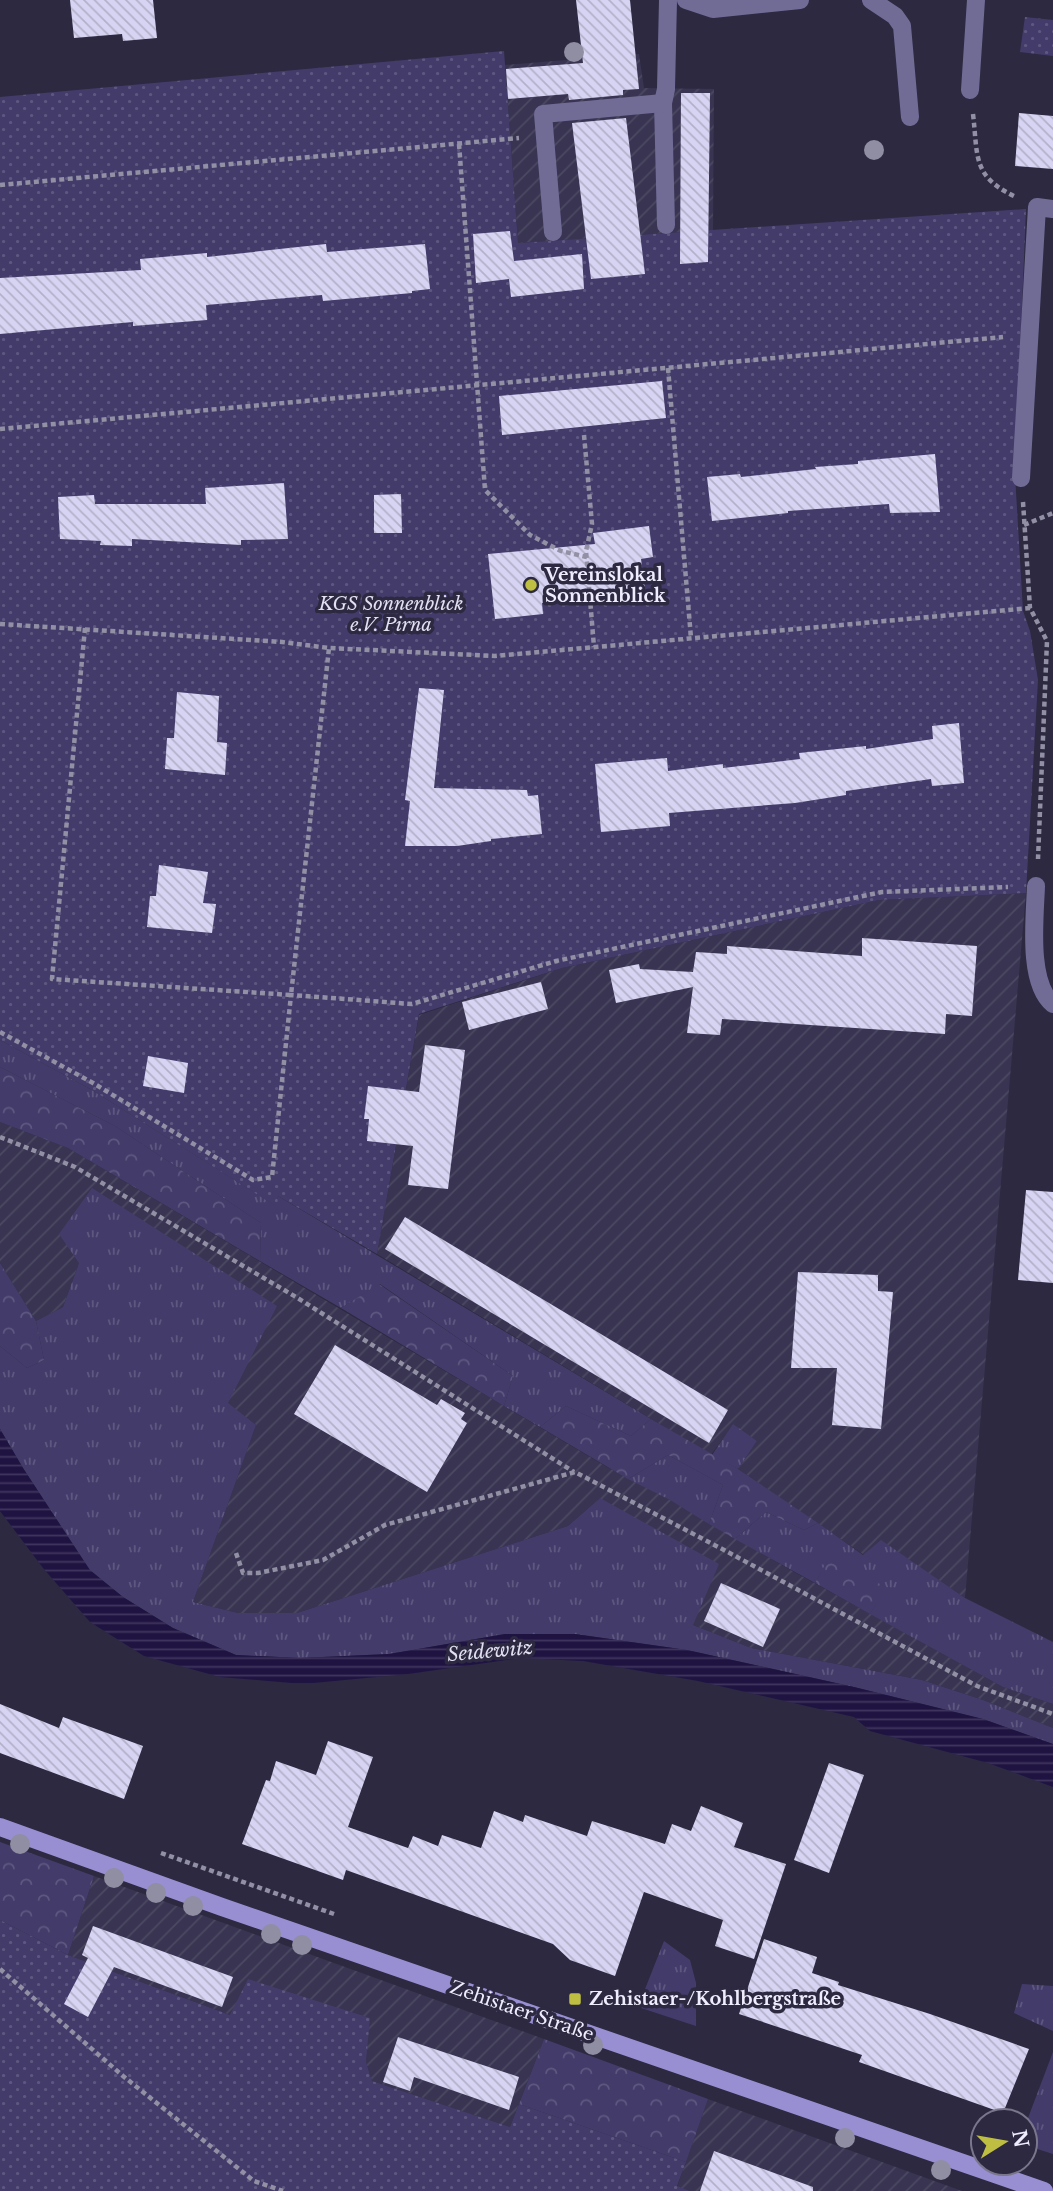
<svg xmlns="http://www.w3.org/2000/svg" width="1053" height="2191" font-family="'Libre Baskerville',serif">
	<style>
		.industrial { fill: url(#industrial-furrows) }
		.grass { fill: url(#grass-tufts) }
		.forest { fill: url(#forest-crowns) }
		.park { fill: url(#park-dots) }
		.water { fill: url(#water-rules) }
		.building { fill: url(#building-back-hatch) }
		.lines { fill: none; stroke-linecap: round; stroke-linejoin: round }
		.path { stroke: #9290a4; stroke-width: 4.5; stroke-dasharray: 5 3.5; stroke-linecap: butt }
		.lane { stroke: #716c96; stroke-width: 18 }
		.secondary { stroke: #988fd3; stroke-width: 18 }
		.tree { fill: #908ea2 }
		.poi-dot { fill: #bebf42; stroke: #2c2941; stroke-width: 2.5 }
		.labels { text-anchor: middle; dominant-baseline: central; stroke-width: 7; stroke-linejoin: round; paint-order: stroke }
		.poi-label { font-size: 18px; font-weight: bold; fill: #efedfd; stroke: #2c2941; text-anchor: start }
		.park-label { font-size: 18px; font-style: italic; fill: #e2e0f1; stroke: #2c2941 }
		.street-label { font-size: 18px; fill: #efedfd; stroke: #2c2941 }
		.water-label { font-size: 19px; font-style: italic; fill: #e2e0f1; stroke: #2c2941 }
	</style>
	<defs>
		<pattern id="industrial-furrows" width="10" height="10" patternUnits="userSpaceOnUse" patternTransform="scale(1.75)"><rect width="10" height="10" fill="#383451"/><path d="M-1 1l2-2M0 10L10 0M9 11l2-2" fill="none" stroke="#4b4862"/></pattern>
		<pattern id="grass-tufts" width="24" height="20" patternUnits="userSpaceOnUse" patternTransform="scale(1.75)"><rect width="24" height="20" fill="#433c6b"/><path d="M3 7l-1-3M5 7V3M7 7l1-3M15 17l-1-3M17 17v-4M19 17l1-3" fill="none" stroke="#5e5881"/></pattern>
		<pattern id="forest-crowns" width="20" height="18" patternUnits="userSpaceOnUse" patternTransform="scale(1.75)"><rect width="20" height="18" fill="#433c6b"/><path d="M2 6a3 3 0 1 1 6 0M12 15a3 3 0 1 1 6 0" fill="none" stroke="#5e5881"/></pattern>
		<pattern id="park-dots" width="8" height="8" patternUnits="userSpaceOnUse" patternTransform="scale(1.75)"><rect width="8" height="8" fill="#433c6b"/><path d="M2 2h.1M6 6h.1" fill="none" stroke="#5e5881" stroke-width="1.8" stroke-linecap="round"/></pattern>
		<pattern id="water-rules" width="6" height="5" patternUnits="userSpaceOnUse" patternTransform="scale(1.75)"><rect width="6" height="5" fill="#1f1342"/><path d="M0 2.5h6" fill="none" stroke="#40365e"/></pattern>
		<pattern id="building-back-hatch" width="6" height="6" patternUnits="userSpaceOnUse" patternTransform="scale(1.75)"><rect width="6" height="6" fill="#d7d4f3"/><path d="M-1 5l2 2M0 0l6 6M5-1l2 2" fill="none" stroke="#b3b1c9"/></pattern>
	</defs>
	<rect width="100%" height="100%" fill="#2c2941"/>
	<g class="industrial">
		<polygon points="639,54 644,88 714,89 713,230 518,243 505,65"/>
		<polygon points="1026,893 965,1598 881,1541 864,1555 738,1469 757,1441 733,1425 711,1455 377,1254 419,1015 562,968 879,900"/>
		<polygon points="0,1122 68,1148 607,1467 670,1500 787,1568 1003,1687 1053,1704 1053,1728 983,1700 922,1680 751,1648 693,1625 600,1498 568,1526 297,1613 238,1613 193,1602 256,1425 228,1404 79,1263 63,1307 36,1321 0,1263"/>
		<polygon points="94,1876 544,2039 510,2127 372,2081 366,2062 369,2018 230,2015 68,1955"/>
		<polygon points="708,2099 962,2191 690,2191 677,2187"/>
	</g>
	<g class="grass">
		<polygon points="0,1040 92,1090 276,1206 278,1196 651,1419 631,1436 566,1406 540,1427 504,1406 513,1376 380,1284 341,1308 260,1261 261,1223 115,1126 0,1067"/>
		<polygon points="92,1188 277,1306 228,1403 256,1425 193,1602 238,1613 297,1613 568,1526 600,1498 719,1564 693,1625 751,1648 922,1680 983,1700 1053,1728 1053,1744 983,1719 854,1687 687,1650 575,1634 505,1634 389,1654 300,1658 236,1655 173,1628 123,1597 89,1570 23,1468 0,1429 0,1346 27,1368 44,1360 36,1321 63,1307 79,1263 59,1234"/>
		<polygon points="733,1424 757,1441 738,1469 712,1455"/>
		<polygon points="668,1455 723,1485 709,1524 670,1500 628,1479"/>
		<polygon points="766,1512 804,1530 818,1523 863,1555 881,1540 965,1598 1053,1642 1053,1704 1003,1687 870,1614 886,1587 827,1562 815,1583 735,1539"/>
		<polygon points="664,1941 690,1960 696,1983 696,2026 638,2007"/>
		<polygon points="1022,1984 1053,1986 1053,2031 1014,2013"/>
		<polygon points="1053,2052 1053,2154 1025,2145 1025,2126"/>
	</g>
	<g class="forest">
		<polygon points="0,1067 115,1126 261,1223 260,1261 68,1148 0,1122"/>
		<polygon points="0,1263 36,1321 44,1360 27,1368 0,1346"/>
		<polygon points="379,1284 513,1376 504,1406 341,1308"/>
		<polygon points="566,1406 631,1436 651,1419 738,1469 818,1523 804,1530 766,1512 735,1539 709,1524 723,1485 668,1455 628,1479 540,1427"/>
		<polygon points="827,1561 887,1587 870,1614 815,1583"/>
		<polygon points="0,1842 94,1876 68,1955 0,1920"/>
		<polygon points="544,2039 708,2099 686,2162 519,2104"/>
	</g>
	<g class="park">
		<polygon points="1025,17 1053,20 1053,56 1020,52"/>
		<polygon points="504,51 518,243 1026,209 1015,475 1023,611 1030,631 1038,680 1026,893 879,900 562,968 419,1014 377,1254 278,1196 277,1207 92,1090 0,1040 0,97"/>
		<polygon points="0,1920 68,1955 230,2015 248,1979 370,2018 366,2062 372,2081 510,2127 519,2104 686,2162 677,2186 690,2191 0,2191"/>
	</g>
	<polygon class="water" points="0,1429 23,1468 90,1570 123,1597 173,1628 236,1655 300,1658 389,1654 505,1634 575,1634 687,1650 854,1687 983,1719 1053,1744 1053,1787 988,1763 870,1731 854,1717 698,1681 583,1661 521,1658 408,1674 303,1684 220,1677 144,1656 90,1622 43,1568 0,1511"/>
	<g class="building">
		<polygon points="70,0 153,0 157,38 123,41 122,34 74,38"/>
		<polygon points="576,0 630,0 639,89 623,90 623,95 569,100 568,94 508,99 506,69 583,63"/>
		<polygon points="681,93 710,93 708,262 680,264"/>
		<polygon points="1019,113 1053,116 1053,169 1015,166"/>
		<polygon points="626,118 645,274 591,279 572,123"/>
		<polygon points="510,231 514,261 582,254 584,289 511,297 509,279 476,283 473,234"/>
		<polygon points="326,244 327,252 425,244 430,289 412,291 412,293 323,301 322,295 206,305 207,320 133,326 133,322 0,334 0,278 141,270 140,259 207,253 207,257"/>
		<polygon points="662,381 666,418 502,435 499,396"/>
		<polygon points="935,454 940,512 890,513 889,504 788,511 788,513 712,521 707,477 740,474 741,477 816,469 815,467 858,464 858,461"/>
		<polygon points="284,483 288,539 241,540 241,545 132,539 132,546 100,545 101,541 60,539 58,497 94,495 95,504 206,504 205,488"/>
		<polygon points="401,494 402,533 374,533 374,495"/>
		<polygon points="649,526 653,557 641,559 645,589 542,603 543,614 495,619 488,554 595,544 593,533"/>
		<polygon points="419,688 444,690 434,788 527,790 528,796 538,795 542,834 491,839 491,841 457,846 405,846 410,801 405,800"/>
		<polygon points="177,692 219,696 217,742 227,743 225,775 165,769 167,738 174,738"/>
		<polygon points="959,723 964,783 932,786 931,779 846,791 846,795 795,803 669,813 670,826 601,832 595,764 667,758 668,771 723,764 723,768 800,759 799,753 866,746 866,749 933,739 932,726"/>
		<polygon points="159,865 208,872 203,903 216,904 212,933 147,927 150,896 156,896"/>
		<polygon points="862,938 977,946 972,1016 946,1014 945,1034 722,1019 720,1035 687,1033 693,987 616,1003 609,970 639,964 640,969 693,972 696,952 727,954 727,946 862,956"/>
		<polygon points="541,982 548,1009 469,1030 462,1002"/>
		<polygon points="425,1045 465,1050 448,1189 408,1185 413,1146 367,1141 369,1119 364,1119 368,1086 419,1092"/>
		<polygon points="148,1056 188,1063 184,1093 143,1086"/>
		<polygon points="1026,1190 1053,1192 1053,1283 1018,1280"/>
		<polygon points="405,1217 728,1410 709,1443 385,1249"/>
		<polygon points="798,1272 878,1275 878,1291 893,1292 881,1429 832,1425 837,1368 791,1368"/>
		<polygon points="335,1345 437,1405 441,1399 465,1413 461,1419 467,1423 427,1492 294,1414"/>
		<polygon points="721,1583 780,1609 763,1647 704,1621"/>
		<polygon points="0,1704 59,1728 63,1717 143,1746 124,1799 0,1753"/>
		<polygon points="328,1741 373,1757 348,1827 408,1848 413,1836 438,1846 442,1835 481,1848 494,1811 523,1822 525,1815 587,1836 592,1821 665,1844 672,1824 691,1831 701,1806 743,1823 734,1847 786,1864 754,1959 715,1946 723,1920 644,1892 615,1976 570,1960 553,1944 346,1870 343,1880 242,1844 266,1780 270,1781 276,1761 316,1775"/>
		<polygon points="829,1763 864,1775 829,1873 794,1860"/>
		<polygon points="93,1926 233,1977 222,2007 114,1967 88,2017 64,2004 88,1958 82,1955"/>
		<polygon points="764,1939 817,1957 812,1973 839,1982 838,1985 930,2014 1029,2049 1003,2113 859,2062 862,2055 739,2014"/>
		<polygon points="398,2037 519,2077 509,2110 414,2077 410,2091 383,2082"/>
		<polygon points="714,2151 813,2187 813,2191 700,2191"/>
	</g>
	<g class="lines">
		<g class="path">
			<path d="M973,114C978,156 972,176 1014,196"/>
			<polyline points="459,144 485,490 530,535 561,551 587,557"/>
			<polyline points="0,185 519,138"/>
			<polyline points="668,368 691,638"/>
			<polyline points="0,429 1003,337"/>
			<polyline points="584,435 592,524 586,551 594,647"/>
			<polyline points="1023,502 1030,608 1047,641 1038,859"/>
			<polyline points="1024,525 1053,513"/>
			<polyline points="0,624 282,642 329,648 495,656 1030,608"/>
			<polyline points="85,628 52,979 291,995 329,648"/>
			<polyline points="0,1032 93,1083 253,1180 272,1177 291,995 412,1004 556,961 882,892 1008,887"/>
			<polyline points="0,1137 75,1167 296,1297 574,1472"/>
			<polyline points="236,1553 243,1573 258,1573 323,1560 385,1525 575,1472 724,1550 977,1686 1053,1714"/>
			<polyline points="161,1853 334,1914"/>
			<polyline points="0,1969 123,2076 254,2181 283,2191"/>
		</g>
		<g class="lane">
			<polyline points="686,0 713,9 800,0"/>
			<polyline points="871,0 895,16 902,26 910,117"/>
			<polyline points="970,90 976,0"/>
			<polyline points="666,225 663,103 666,89 668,0"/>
			<polyline points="553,232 543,114 663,103"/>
			<polyline points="1021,478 1037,207 1053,209"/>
			<path d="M1036,886C1035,916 1027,983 1053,1004"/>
		</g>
		<polyline class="secondary" points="0,1827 222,1907 1044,2191"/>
	</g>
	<g class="tree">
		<circle cx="574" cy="52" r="10"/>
		<circle cx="874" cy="150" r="10"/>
		<circle cx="20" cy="1844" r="10"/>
		<circle cx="114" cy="1878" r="10"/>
		<circle cx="156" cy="1893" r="10"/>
		<circle cx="193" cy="1906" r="10"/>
		<circle cx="271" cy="1934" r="10"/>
		<circle cx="302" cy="1945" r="10"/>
		<circle cx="593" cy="2045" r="10"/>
		<circle cx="845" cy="2138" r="10"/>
		<circle cx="941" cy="2170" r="10"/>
	</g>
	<g class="poi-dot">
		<circle cx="531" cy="585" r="7"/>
		<rect x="568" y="1992" width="14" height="14" rx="3.5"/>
	</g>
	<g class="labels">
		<g class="poi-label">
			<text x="545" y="575">Vereinslokal<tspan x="545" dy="21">Sonnenblick</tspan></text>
			<text x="589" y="1999">Zehistaer-/Kohlbergstraße</text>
		</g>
		<g class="park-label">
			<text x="391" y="604">KGS Sonnenblick<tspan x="391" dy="21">e.V. Pirna</tspan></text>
		</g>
		<g class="street-label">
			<text transform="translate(522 2011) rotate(19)">Zehistaer Straße</text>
		</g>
		<g class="water-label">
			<text transform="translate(490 1651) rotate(-5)">Seidewitz</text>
		</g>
	</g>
	<g transform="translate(1004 2142) rotate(79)"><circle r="33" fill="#2c2941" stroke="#7a778c" stroke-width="2"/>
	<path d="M0-5L12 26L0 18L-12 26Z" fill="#bebf42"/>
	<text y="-10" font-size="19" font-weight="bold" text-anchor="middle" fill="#efedfd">N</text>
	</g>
</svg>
